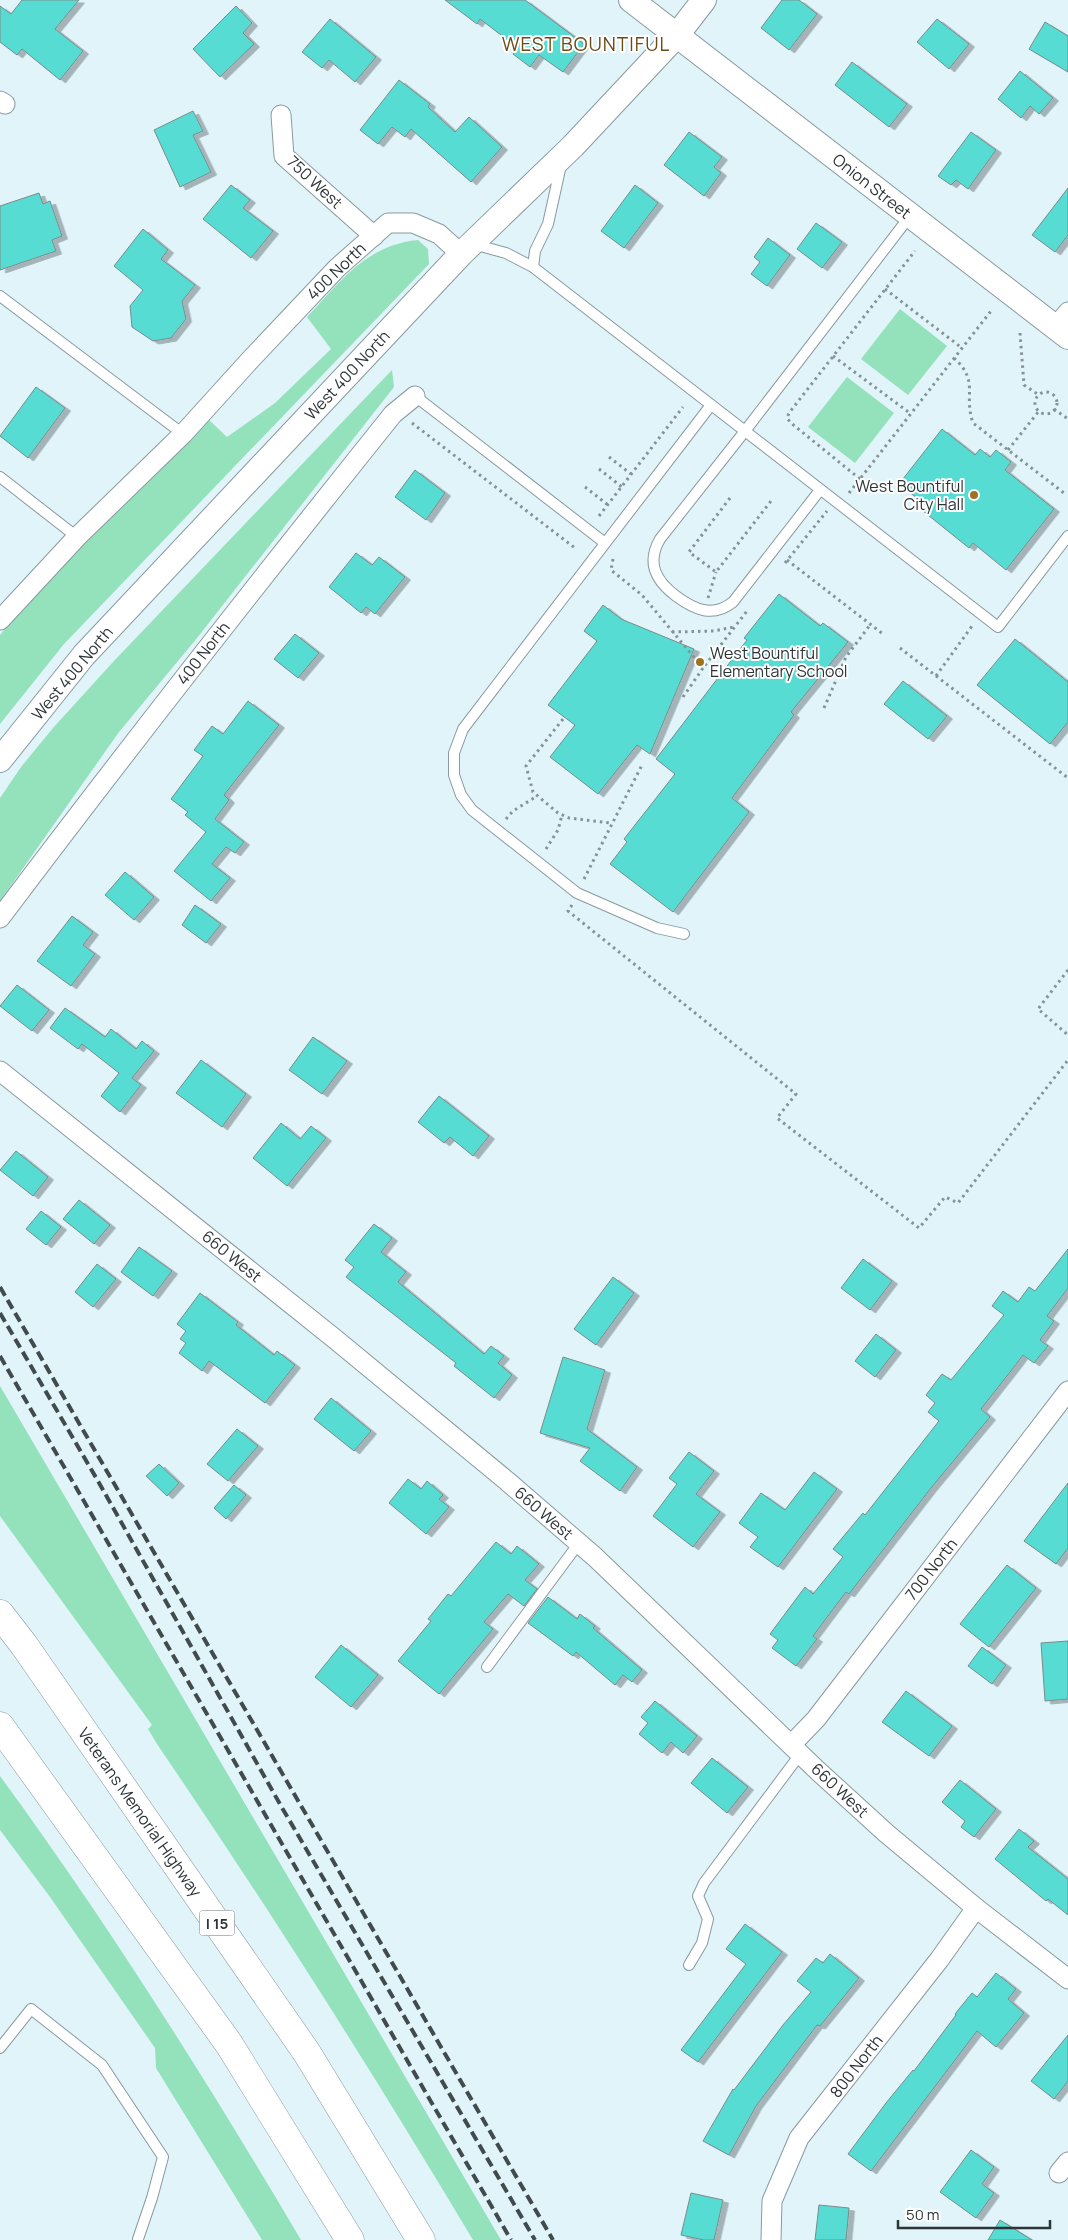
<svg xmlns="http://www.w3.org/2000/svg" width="1068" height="2240" font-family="Manrope,sans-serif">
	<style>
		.green { fill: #94e2bb }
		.building { fill: #56dcd3; stroke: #798c8a; filter: url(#shadow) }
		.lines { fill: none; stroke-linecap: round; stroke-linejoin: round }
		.service-casing { stroke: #889aa0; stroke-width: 12 }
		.minor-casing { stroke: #889aa0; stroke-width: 21 }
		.tertiary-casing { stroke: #889aa0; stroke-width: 26 }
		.motorway-casing { stroke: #889aa0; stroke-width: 29 }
		.path { stroke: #859397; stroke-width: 3; stroke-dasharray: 2.5 4; stroke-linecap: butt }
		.service { stroke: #fff; stroke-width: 10 }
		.minor { stroke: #fff; stroke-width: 19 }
		.tertiary { stroke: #fff; stroke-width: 24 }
		.motorway { stroke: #fff; stroke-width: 28 }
		.rail { stroke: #414a4d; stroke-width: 4; stroke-dasharray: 10 5; stroke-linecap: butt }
		.poi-dot { fill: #9d7321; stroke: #fff; stroke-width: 2 }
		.labels { text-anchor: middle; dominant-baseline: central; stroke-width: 4; stroke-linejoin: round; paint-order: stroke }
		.shield { fill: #fff; stroke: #6b7172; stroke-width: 1 }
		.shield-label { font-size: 15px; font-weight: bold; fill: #2c3436 }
		.street-label { font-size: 16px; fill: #2c3436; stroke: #fff }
		.poi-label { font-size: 16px; fill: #2c3436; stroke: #fff; text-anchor: end }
		.quarter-label { font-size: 19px; letter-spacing: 1px; fill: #6a4d16; stroke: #fff }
	</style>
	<defs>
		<filter id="shadow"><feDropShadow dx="5.5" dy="3" stdDeviation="0" flood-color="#0004"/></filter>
	</defs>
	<rect width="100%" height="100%" fill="#e0f4fa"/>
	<g class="green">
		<path d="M418,240L428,249L429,264L64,644L0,724V635L23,606L138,487L208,419L227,437L275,403L331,349L307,317C340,282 366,245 418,240Z"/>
		<polygon points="900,309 947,346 908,395 861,359"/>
		<polygon points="392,370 394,387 197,638 119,732 0,901 0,798 21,767 53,728 113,662"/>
		<polygon points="847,377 894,413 855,463 808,427"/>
		<path d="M0,1386L501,2240H473C372,2071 268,1907 157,1744L148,1729L152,1725L0,1516Z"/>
		<path d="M0,1776C109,1925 207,2081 301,2240H262L156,2068L155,2048L50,1897L0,1830Z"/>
	</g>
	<g class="building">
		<polygon points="22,0 79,0 55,29 83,51 60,80 22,49 17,55 0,42 0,6 11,14"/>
		<polygon points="445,0 525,0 584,44 563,72 539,55 530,67 513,54 518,48 480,19 477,24"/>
		<polygon points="782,0 799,0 817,14 789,50 761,28"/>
		<polygon points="236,6 252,23 243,33 254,44 220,77 193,49"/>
		<polygon points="330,19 376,57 355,82 329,60 322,68 302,52"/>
		<polygon points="937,19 969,44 949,69 917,42"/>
		<polygon points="1045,22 1068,36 1068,72 1029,49"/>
		<polygon points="852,62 907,104 889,127 835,85"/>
		<polygon points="1020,71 1053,98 1039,114 1030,106 1021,118 998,99"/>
		<polygon points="399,80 430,104 428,107 455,132 469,117 502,147 471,182 411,129 405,137 392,127 378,144 360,130"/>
		<polygon points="193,111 203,131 193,135 211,172 180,187 154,130"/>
		<polygon points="689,132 722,157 714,167 721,173 704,196 664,165"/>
		<polygon points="971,132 996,150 968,189 956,180 951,185 938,176"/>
		<polygon points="231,185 250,200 243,208 273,231 251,258 203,219"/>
		<polygon points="635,185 658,203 624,248 601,231"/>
		<polygon points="1068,188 1068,235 1055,252 1032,235"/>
		<polygon points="39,193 43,204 50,201 62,236 52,240 56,251 0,270 0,206"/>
		<polygon points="816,223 842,242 822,268 797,249"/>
		<polygon points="143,229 168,250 161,259 195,285 182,301 186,319 171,338 153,341 132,327 130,306 143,290 114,266"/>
		<polygon points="768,238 790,255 767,286 751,274 760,262 754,257"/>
		<polygon points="36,387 65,408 28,458 0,436"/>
		<polygon points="942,429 975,455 980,449 990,457 996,450 1011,462 1005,470 1054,509 1006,570 973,543 969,548 923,511 927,506 899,484"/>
		<polygon points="415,470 445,493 426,520 395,497"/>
		<polygon points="356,553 372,565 379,557 405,577 375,614 366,607 361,613 329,587"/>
		<polygon points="779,594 820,626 823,623 848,642 791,712 794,715 732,798 749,812 673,912 610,864 627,842 624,839 675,774 656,759 747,640 744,638"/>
		<polygon points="603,605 621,619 694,649 650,754 637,745 598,794 550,757 575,725 548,705 597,641 584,631"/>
		<polygon points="295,634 319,653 298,678 274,659"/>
		<polygon points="1015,639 1068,682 1068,722 1050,744 977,685"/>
		<polygon points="903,681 947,716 928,739 884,704"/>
		<polygon points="248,701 279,725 224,795 229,800 215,819 244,842 235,853 226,847 212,864 230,878 211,901 174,871 206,832 185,815 188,812 171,799 203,756 194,750 212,726 223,734"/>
		<polygon points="125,872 154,897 134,920 105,895"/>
		<polygon points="195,905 221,924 206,943 182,925"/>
		<polygon points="72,916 93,932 83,945 95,954 71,986 37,961"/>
		<polygon points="17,985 49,1010 32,1031 0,1006"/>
		<polygon points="65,1008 105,1037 111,1029 136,1049 142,1041 154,1051 132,1078 141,1085 120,1112 101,1096 119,1073 82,1044 78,1049 50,1028"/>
		<polygon points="313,1037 347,1061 322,1094 289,1070"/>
		<polygon points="201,1060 246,1094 222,1127 176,1093"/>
		<polygon points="439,1096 489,1136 473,1156 450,1137 444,1143 418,1122"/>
		<polygon points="281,1123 300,1139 311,1126 326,1138 287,1186 253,1158"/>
		<polygon points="16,1151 48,1177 33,1196 0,1170"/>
		<polygon points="79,1200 110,1225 94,1244 63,1219"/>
		<polygon points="41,1211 61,1227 46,1245 26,1229"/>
		<polygon points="374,1224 392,1238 381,1252 406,1272 398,1282 484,1354 491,1346 504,1356 498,1363 512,1375 494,1398 454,1366 456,1363 346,1277 354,1267 345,1260"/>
		<polygon points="139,1247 172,1271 153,1296 121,1272"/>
		<polygon points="1068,1249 1068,1288 1047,1316 1054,1321 1040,1340 1048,1346 1034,1363 1023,1355 1014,1367 981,1409 990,1417 931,1488 849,1594 846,1592 813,1636 817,1639 796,1666 772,1648 778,1640 770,1634 805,1587 813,1594 843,1557 833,1549 863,1513 865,1515 939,1421 928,1412 935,1403 926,1395 942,1374 951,1380 1004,1315 992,1306 1003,1291 1018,1302 1029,1287 1035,1291"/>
		<polygon points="863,1259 892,1281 870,1310 841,1288"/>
		<polygon points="97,1264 116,1279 93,1307 75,1292"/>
		<polygon points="613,1277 634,1293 596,1345 574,1329"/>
		<polygon points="200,1293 238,1322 236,1325 274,1355 277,1351 295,1365 265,1403 209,1361 202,1371 179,1353 186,1343 180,1339 186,1331 177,1324"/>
		<polygon points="876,1334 896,1350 875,1377 855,1361"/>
		<polygon points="563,1357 605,1370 587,1429 637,1467 620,1491 580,1461 590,1448 540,1433"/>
		<polygon points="331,1398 371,1431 354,1451 314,1419"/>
		<polygon points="237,1429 258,1446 228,1481 207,1464"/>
		<polygon points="689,1452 714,1471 696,1494 720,1512 693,1547 653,1516 677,1484 669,1478"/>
		<polygon points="159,1464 179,1483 167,1496 146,1476"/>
		<polygon points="814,1472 837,1489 778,1567 750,1547 758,1537 739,1523 761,1493 785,1510"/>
		<polygon points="408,1479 421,1489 427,1481 443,1495 439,1499 449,1507 426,1534 389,1503"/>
		<polygon points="1068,1483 1068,1548 1056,1564 1024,1541"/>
		<polygon points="234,1485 246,1495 226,1519 214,1508"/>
		<polygon points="496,1542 511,1554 517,1546 539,1564 525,1580 537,1589 524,1606 508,1594 484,1622 493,1629 439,1694 398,1661 431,1621 428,1619 448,1594 451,1596"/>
		<polygon points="1007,1565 1036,1588 989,1647 960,1624"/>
		<polygon points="548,1597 577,1619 580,1614 595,1626 593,1628 642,1670 632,1682 623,1675 615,1685 576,1652 573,1656 528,1623"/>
		<polygon points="1068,1641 1068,1699 1045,1701 1041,1643"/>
		<polygon points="341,1645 378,1675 351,1707 315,1677"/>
		<polygon points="982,1647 1006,1665 992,1684 968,1666"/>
		<polygon points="906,1691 952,1726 929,1756 882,1722"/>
		<polygon points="655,1701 697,1736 683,1753 671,1742 662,1753 639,1734 648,1723 641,1717"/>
		<polygon points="712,1758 748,1787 727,1813 691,1783"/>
		<polygon points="960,1780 996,1809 974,1837 961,1827 965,1821 942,1802"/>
		<polygon points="1019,1829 1034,1841 1028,1847 1068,1879 1068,1915 1048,1899 1046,1901 995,1859"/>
		<polygon points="745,1924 782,1952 698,2062 681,2050 746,1964 726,1949"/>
		<polygon points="830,1954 859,1978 820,2026 817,2025 756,2106 729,2155 703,2141 733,2089 734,2090 783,2025 811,1992 797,1981 816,1958 823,1963"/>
		<polygon points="996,1973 1016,1989 1008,1999 1024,2013 996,2047 977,2031 871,2171 848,2154 886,2103 913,2070 914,2071 956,2015 955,2014 972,1993 977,1997"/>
		<polygon points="1068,2035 1068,2081 1054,2099 1031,2081"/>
		<polygon points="971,2150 994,2167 982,2184 994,2193 976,2218 940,2192"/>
		<polygon points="691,2193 723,2200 714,2240 704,2240 681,2235"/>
		<polygon points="819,2205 849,2208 846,2240 815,2240"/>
		<polygon points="1000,2220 1032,2240 988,2240"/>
	</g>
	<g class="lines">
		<defs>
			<g id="service">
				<polyline points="910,216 745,431 998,627 1068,536"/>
				<path d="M473,244L506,253L533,267L745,431L660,539C646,563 656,581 676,596C695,610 713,618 733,602L820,490"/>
				<polyline points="533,267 535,251 548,224 561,165"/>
				<polyline points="0,296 183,434"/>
				<polyline points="415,396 605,543"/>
				<polyline points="0,477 77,537"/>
				<polyline points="684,934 657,928 577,893 472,810 461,795 454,775 454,753 463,729 711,405"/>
				<polyline points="487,1667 579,1543"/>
				<polyline points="689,1965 702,1943 708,1919 698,1896 704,1883 801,1753"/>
				<polyline points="0,2048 31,2009 102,2065 163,2157 152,2198 138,2239"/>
			</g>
			<g id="minor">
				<polyline points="0,101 5,104"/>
				<polyline points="281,115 284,156 374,236"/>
				<polyline points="1055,328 1068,312"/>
				<polyline points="0,620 77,537 183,434 251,359 337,268 388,223 413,223 439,234 461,254"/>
				<path d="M0,918C128,748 260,580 393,414L415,396"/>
				<polyline points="0,1071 335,1339 507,1481 595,1557 818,1771 886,1833 976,1908 1068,1979"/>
				<polyline points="792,1744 816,1719 1068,1391"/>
				<polyline points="1059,2173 1068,2162"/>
				<polyline points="771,2240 772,2201 799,2138 939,1960 976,1908"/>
			</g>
			<g id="tertiary">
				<polyline points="631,0 1068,337"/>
				<polyline points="0,760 84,655 461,254 573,146 677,35 704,0"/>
			</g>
			<g id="motorway">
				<polyline points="0,1614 24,1645 307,2053 421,2240"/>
				<polyline points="0,1726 229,2044 350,2240"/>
			</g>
		</defs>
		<use href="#service" class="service-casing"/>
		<use href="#minor" class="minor-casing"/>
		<use href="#tertiary" class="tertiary-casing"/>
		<use href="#motorway" class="motorway-casing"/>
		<g class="path">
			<polyline points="885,289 962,348"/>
			<polyline points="1020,333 1024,385 1039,395"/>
			<polyline points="833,356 911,414"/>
			<path d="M954,358C980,382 963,394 973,423L1064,493"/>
			<circle cx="1046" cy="403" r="11"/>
			<polyline points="1054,409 1068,419"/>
			<polyline points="412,423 575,548"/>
			<polyline points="1008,450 1039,411"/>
			<polyline points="609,457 631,474"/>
			<polyline points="599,469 622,487"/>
			<polyline points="860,479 791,423 787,418 789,413 915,251"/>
			<polyline points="585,487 608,505"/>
			<polyline points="849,493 991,311"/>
			<polyline points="730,498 689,552 716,572 771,501"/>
			<polyline points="599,516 683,407"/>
			<polyline points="613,559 611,570 642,595 703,668 747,611"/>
			<polyline points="787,560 883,634"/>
			<polyline points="785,563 827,511"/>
			<polyline points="708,598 716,572"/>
			<polyline points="672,632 714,631 734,627"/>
			<polyline points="900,648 1068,778"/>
			<polyline points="936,676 972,626"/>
			<polyline points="683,697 703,668"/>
			<polyline points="824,708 846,657 870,625"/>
			<polyline points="563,719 526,766 533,792 558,813 569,818 611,823"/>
			<polyline points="506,819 513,811 537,796"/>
			<polyline points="546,849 558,830 562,815"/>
			<polyline points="584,879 642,765"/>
			<polyline points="572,905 568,911 796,1094 777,1118 919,1228 945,1197 958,1203 1068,1060"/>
			<polyline points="1068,970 1038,1009 1068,1035"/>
		</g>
		<use href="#service" class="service"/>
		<use href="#minor" class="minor"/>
		<use href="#tertiary" class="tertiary"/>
		<use href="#motorway" class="motorway"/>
		<g class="rail">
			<polyline points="0,1287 553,2240"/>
			<polyline points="0,1313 98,1481 281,1806 535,2240"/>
			<polyline points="0,1356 511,2240"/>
		</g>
	</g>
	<g class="poi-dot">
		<circle cx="974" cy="495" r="5"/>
		<circle cx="700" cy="662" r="5"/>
	</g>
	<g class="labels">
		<rect class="shield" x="199.5" y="1910.5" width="35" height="25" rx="4"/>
		<g class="shield-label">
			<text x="217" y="1923">I 15</text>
		</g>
		<g class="street-label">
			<text transform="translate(315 182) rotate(43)">750 West</text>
			<text transform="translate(872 186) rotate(38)">Onion Street</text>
			<text transform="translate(336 271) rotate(-44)">400 North</text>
			<text transform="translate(347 375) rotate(-47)">West 400 North</text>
			<text transform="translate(203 653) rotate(-52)">400 North</text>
			<text transform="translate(72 673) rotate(-50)">West 400 North</text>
			<text transform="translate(232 1256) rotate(39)">660 West</text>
			<text transform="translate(544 1513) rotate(41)">660 West</text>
			<text transform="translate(931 1569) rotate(-52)">700 North</text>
			<text transform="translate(840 1790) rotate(43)">660 West</text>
			<text transform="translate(140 1812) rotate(55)">Veterans Memorial Highway</text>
			<text transform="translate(856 2066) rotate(-52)">800 North</text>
		</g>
		<g class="poi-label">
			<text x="964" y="486">West Bountiful<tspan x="964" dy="18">City Hall</tspan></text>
			<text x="710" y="653" text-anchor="start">West Bountiful<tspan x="710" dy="18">Elementary School</tspan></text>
		</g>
		<g class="quarter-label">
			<text x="586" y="44">WEST BOUNTIFUL</text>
		</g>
	</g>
	<path d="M898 2220v8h152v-8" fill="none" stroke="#2c3436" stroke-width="2.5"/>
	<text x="906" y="2220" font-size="15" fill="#2c3436" stroke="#ffffff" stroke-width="4" paint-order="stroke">50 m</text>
</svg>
